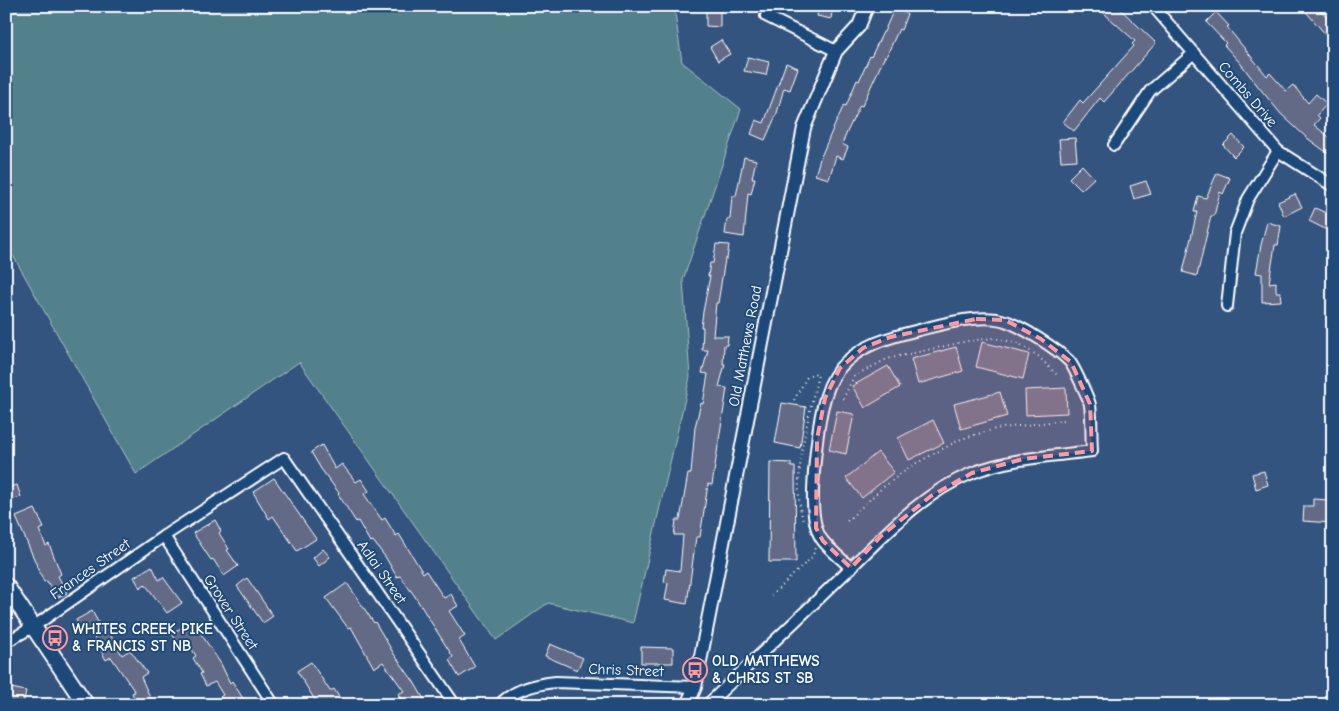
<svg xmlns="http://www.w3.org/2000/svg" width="1339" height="711" font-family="'Comic Neue',sans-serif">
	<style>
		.green { fill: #52818b; stroke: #a8c0c5 }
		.building { fill: #636b86; stroke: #fff }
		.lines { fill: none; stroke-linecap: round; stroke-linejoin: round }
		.minor-casing { stroke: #fff; stroke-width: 14 }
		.tertiary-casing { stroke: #fff; stroke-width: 16 }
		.primary-casing { stroke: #fff; stroke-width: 19 }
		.path { stroke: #fff; stroke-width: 2; stroke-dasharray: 1 4; stroke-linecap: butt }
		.minor { stroke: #1f4a7a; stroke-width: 10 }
		.tertiary { stroke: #1f4a7a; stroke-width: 12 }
		.primary { stroke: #1f4a7a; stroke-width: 15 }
		.marked { fill: #ff9aa2; fill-opacity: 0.2; stroke: #ff9aa2; stroke-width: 4; stroke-dasharray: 10 6; stroke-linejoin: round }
		.labels { text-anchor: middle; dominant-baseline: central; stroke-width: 4; stroke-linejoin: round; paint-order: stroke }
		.street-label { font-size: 15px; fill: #fff; stroke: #1f4a7a }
		.poi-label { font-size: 15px; font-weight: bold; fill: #fff; stroke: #1f4a7a; text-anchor: start }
	</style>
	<rect width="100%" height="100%" fill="#33547e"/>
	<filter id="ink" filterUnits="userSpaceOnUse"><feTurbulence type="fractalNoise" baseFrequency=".02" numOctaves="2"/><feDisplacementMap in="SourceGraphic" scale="10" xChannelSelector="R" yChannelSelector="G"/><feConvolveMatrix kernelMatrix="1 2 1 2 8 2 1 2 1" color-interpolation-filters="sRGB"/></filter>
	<g filter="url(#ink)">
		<polygon class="green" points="6,6 674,6 682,62 741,109 683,280 690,377 633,623 548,603 496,640 299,362 136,474 6,243"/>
		<g class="building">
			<polygon points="819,6 833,6 831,19 817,16"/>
			<polygon points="1096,6 1117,6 1156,43 1104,102 1100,98 1074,131 1063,122 1080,100 1083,103 1134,46 1132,44 1135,41"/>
			<polygon points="1301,6 1317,6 1333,24 1333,43"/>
			<polygon points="706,7 720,7 720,27 706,26"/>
			<polygon points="894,9 907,14 901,30 899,29 886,57 885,56 862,106 860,105 848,130 842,144 848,147 843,159 836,156 829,179 815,175 820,159 832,131 844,105 846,106 857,80 859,81 870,56 871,57 883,32 884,32"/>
			<polygon points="1216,12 1229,26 1227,27 1267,76 1270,73 1286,91 1293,85 1308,103 1316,94 1327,104 1317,115 1320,118 1314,125 1333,140 1333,157 1307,138 1281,114 1257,85 1241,64 1224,45 1226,43 1206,22"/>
			<polygon points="721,40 730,54 718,61 710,47"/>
			<polygon points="748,57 769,62 766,75 744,71"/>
			<polygon points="786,63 798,68 790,90 784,88 777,113 765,140 751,134 756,120 764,123"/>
			<polygon points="1233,135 1244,147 1234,157 1223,145"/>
			<polygon points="1075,138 1077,160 1061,161 1059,139"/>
			<polygon points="744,157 756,160 752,178 755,178 751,194 748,193 744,237 725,234 727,219 730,219 732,196 736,196"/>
			<polygon points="1082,165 1094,178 1081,190 1069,178"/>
			<polygon points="1217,173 1230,178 1223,194 1220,192 1214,216 1211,216 1197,276 1183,272 1197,212 1194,212 1198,196 1206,198"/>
			<polygon points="1146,181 1151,194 1134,199 1130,186"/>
			<polygon points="1295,194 1302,207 1284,216 1278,202"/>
			<polygon points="1315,208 1333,216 1333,237 1325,229 1309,221"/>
			<polygon points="1267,222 1281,226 1278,245 1275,245 1269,283 1276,282 1276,292 1280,292 1281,301 1262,302 1262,274 1256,273 1261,245"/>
			<polygon points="716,244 729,245 727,259 725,259 718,303 716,303 713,336 728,336 727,345 724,345 723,364 725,364 719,387 727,388 712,485 708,484 700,537 696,537 687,604 665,600 668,583 664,582 666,569 680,571 683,535 674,535 676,520 680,520 688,474 691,474 695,427 701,403 703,404 708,374 702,373 708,350 702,350 703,327 701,327 703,312 710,276 708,276 710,263 713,263"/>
			<polygon points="982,342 1029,354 1023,379 976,367"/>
			<polygon points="956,347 963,371 918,384 911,359"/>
			<polygon points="888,366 900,387 865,408 852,386"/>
			<polygon points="1066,388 1067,413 1026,415 1025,390"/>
			<polygon points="1000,392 1007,416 961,429 954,404"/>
			<polygon points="782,403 806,407 800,448 775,443"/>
			<polygon points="837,411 854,414 846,454 829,450"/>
			<polygon points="933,420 944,443 909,460 898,438"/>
			<polygon points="322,445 335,469 342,464 356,482 361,479 369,491 364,494 382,520 385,518 396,536 399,534 423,573 426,571 444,598 451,594 458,606 449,611 465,636 459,640 475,667 459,677 449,660 453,657 414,595 400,576 397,577 386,558 373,541 370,542 358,521 356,522 338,494 339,493 321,469 311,452"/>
			<polygon points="878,452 894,472 862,498 846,478"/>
			<polygon points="770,462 791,463 791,467 795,467 796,562 769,562"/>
			<polygon points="1264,471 1268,485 1256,489 1252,474"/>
			<polygon points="274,478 316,539 297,551 273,516 269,519 253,492"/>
			<polygon points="17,485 21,497 6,501 6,488"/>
			<polygon points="1313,499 1329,500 1329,507 1333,507 1332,523 1303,521 1304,506 1313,506"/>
			<polygon points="35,509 44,528 39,530 46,546 49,544 61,574 58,576 67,593 56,598 47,581 44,582 16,517"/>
			<polygon points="215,520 221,531 219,533 229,549 227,550 238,566 224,576 213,559 211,560 193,533"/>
			<polygon points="323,549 330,557 319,566 313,558"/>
			<polygon points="152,566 159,580 163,577 182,603 167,613 145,584 140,588 134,577"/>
			<polygon points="247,578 273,616 263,623 237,586"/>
			<polygon points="347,583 374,623 375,622 394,654 414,682 425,701 418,705 404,705 398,694 404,691 383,662 374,668 351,627 348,628 326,598"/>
			<polygon points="92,611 103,631 107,629 122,655 130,650 147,673 141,677 152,702 147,705 137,705 132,693 135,692 111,657 106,660 90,630 83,634 76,620"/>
			<polygon points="192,620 221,664 230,683 232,681 247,705 224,705 220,697 223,695 215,682 206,686 200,674 202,673 193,658 196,656 187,641 180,646 172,634"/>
			<polygon points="550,644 583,658 577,670 545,656"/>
			<polygon points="641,647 673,648 673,663 641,663"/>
			<polygon points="311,662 330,691 334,689 344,705 318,705 297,671"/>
			<polygon points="6,687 26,691 23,704 6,700"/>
		</g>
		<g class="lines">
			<defs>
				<g id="minor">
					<polyline points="1153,6 1278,151 1333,186"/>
					<polyline points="766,16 836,51"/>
					<polyline points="1114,145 1150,91 1194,53"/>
					<polyline points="1227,306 1235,233 1248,199 1278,151"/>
					<polyline points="164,536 274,705"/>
					<polyline points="6,642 33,627 164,536 284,458 455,705"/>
					<path d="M499,705C514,689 535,684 556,682L695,687"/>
					<path d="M707,705C751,663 796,621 839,579C881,539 918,495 972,473C1010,458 1052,456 1092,451C1091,436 1092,420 1090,405C1089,399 1073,365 1069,361C1057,349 1021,326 1005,321C982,313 942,324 919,330C890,337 859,345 839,369C821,392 818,432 815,460C813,482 809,524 823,541C831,551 842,559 851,568"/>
				</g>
				<polyline id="tertiary" points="687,705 695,687 804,128 836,51 859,26 867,6"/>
				<polyline id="primary" points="6,586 86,705"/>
			</defs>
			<use href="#minor" class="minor-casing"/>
			<use href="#tertiary" class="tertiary-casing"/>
			<use href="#primary" class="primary-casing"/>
			<g class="path">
				<polyline points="843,399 854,376 887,359 968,341 994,338 1018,343 1038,356 1058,376"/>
				<path d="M794,400L807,377L814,373L818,375C810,411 789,488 804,521"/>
				<polyline points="847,521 882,488 913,465 961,439 995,429 1065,420"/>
				<polyline points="771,596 812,557 815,550 814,547"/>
			</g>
			<use href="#minor" class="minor"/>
			<use href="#tertiary" class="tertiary"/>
			<use href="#primary" class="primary"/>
		</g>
	</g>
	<path class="marked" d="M976,319L1005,320L1041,339L1071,362L1090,404L1092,451L1023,459L972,473L931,496L881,536L851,568L823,541L816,528L817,439L825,398L840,368L863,348L890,337Z"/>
	<defs>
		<symbol id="bus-ring" viewBox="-11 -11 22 22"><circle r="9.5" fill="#1f4a7a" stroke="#ff9aa2" stroke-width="1.5"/><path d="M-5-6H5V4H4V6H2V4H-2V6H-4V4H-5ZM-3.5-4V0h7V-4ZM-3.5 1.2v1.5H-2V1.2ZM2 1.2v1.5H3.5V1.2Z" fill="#ff9aa2"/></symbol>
	</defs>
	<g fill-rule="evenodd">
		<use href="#bus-ring" x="41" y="624" width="28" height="28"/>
		<use href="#bus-ring" x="681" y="656" width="28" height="28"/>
	</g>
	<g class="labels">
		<g class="street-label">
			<text transform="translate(1248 94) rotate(49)">Combs Drive</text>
			<text transform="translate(745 346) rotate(-79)">Old Matthews Road</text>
			<text transform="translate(90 569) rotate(-35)">Frances Street</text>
			<text transform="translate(382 572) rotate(55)">Adlai Street</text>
			<text transform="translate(231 612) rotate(57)">Grover Street</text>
			<text transform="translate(626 670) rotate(2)">Chris Street</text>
		</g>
		<g class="poi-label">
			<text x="72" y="629">WHITES CREEK PIKE<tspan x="72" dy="17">&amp; FRANCIS ST NB</tspan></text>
			<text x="712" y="661">OLD MATTHEWS<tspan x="712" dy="17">&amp; CHRIS ST SB</tspan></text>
		</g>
	</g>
	<rect width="1339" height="711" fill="none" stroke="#1f4a7a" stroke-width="25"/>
	<rect x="12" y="12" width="1314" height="686" fill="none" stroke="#fff" stroke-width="2" filter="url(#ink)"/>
</svg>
